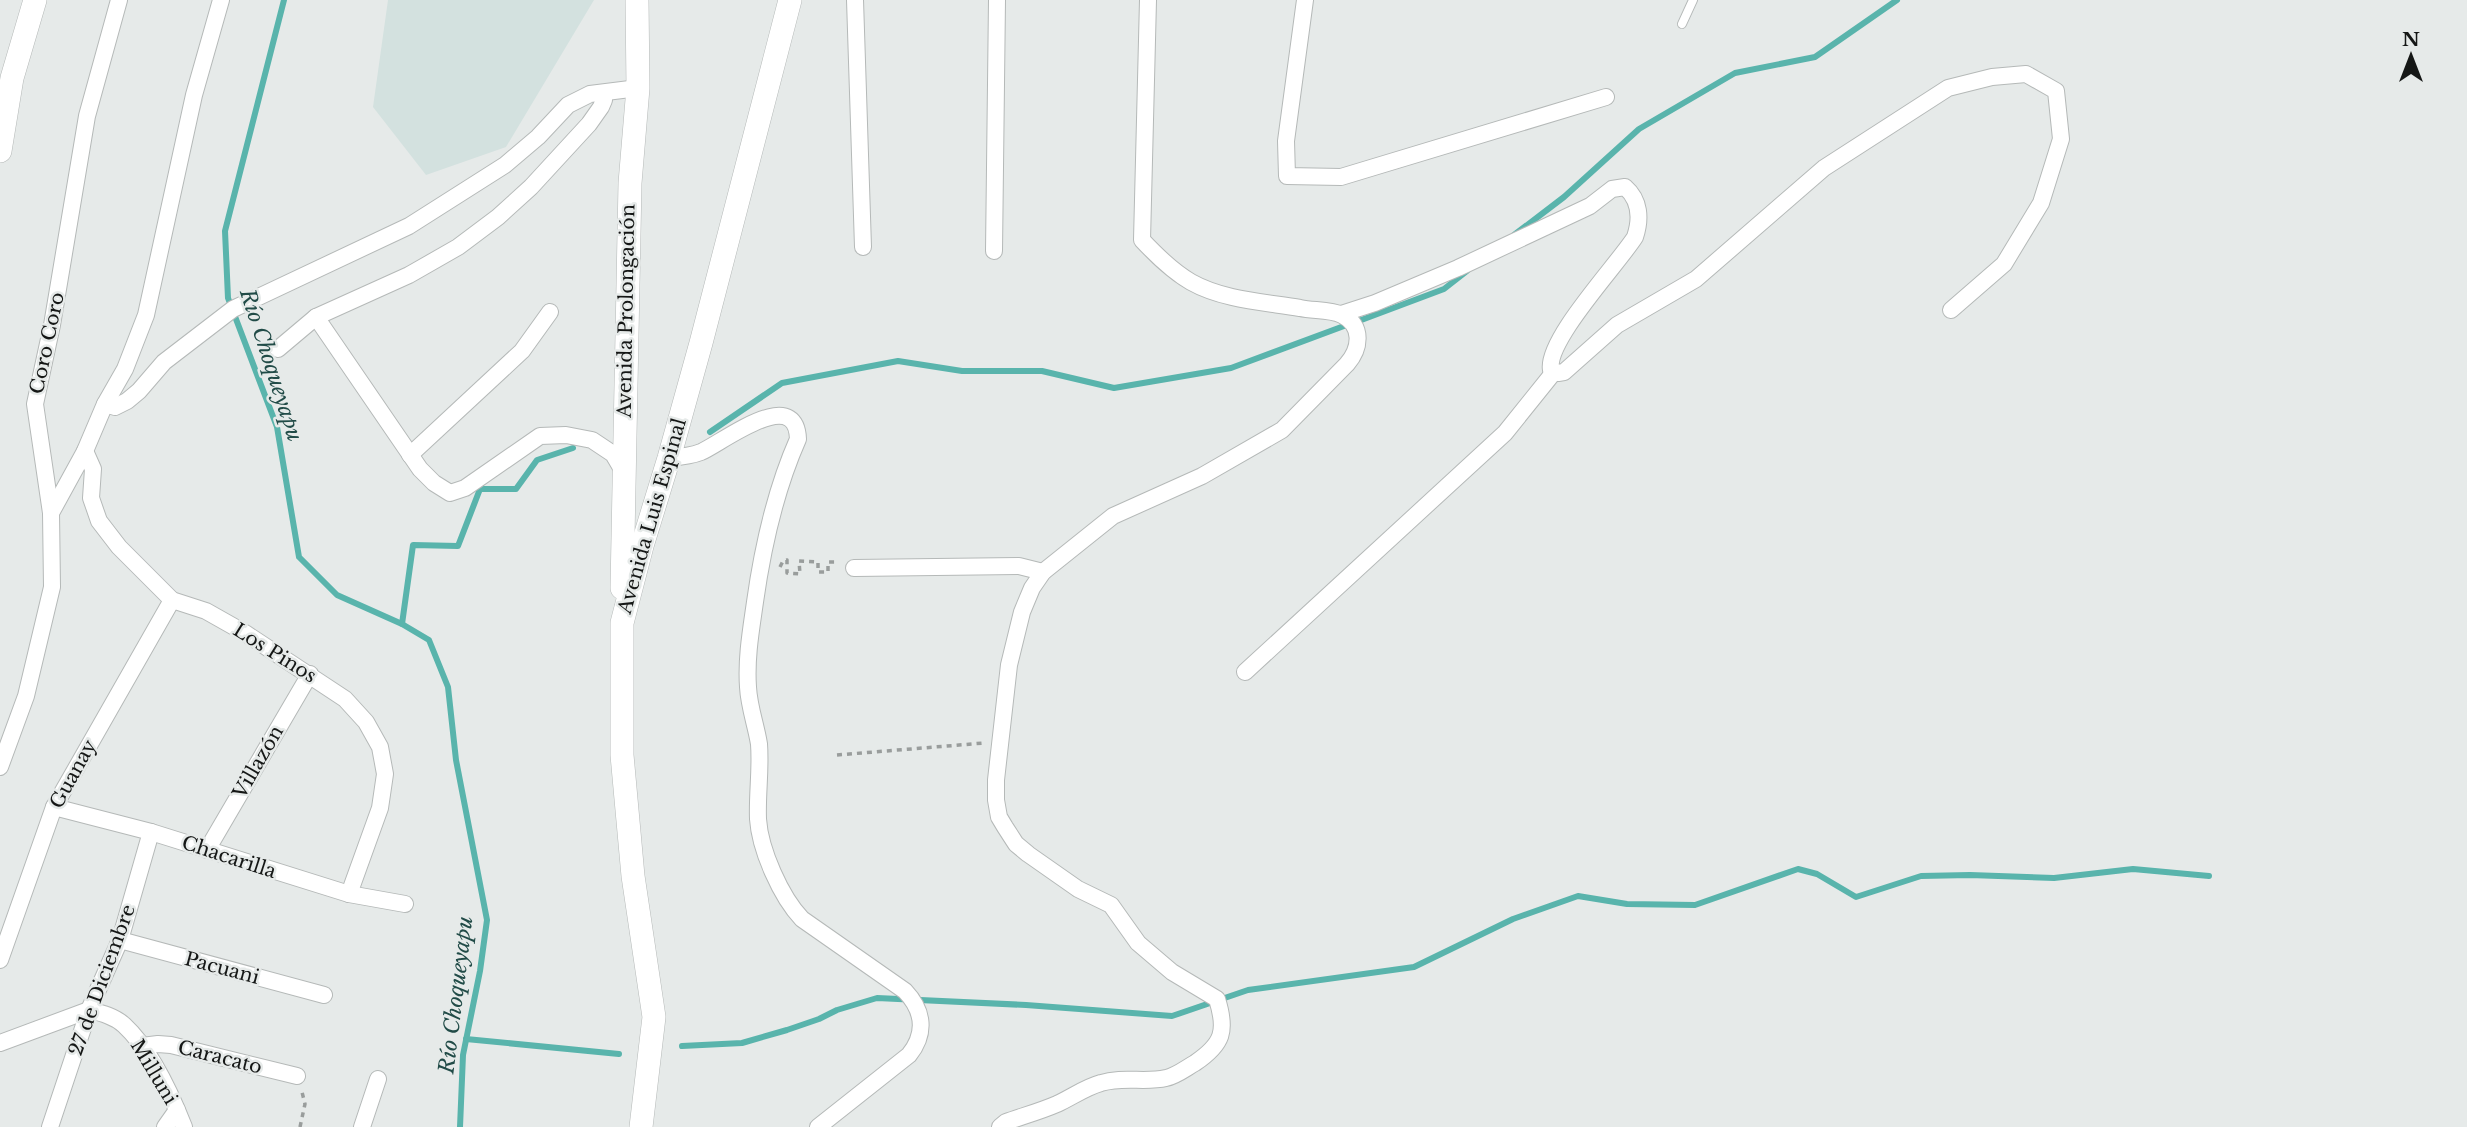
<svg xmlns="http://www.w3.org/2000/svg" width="2467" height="1127" font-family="'Libre Baskerville',serif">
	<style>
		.built { fill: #d3e1df }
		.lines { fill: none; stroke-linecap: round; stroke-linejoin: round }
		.stream { stroke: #59b4ac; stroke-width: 6 }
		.lane-casing { stroke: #b5b9b8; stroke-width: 10 }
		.street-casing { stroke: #b5b9b8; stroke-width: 18 }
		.secondary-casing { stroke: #b5b9b8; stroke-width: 24 }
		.path { stroke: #999d9c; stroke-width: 3.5; stroke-dasharray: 5 5; stroke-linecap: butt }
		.lane { stroke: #fff; stroke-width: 8 }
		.street { stroke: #fff; stroke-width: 16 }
		.secondary { stroke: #fff; stroke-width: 23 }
		.labels { text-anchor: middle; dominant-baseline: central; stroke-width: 5; stroke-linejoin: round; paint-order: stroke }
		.street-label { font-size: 19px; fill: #151716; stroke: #e6eae9 }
		.water-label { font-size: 21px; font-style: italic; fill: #214b47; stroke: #e6eae9 }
	</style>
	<rect width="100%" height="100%" fill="#e6eae9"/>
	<polygon class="built" points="388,0 594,0 506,147 426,175 373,107"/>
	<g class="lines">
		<g class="stream">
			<polyline points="284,0 225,231 228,298 277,427 299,557 337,595 402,624 429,640 448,687 456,760 487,920 480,971 463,1055 460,1127"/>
			<polyline points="1514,235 1564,197 1639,129 1735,73 1815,57 1897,0"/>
			<polyline points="1356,322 1444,289 1467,271"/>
			<polyline points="710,432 782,383 898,361 962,371 1042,371 1114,388 1231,368 1344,326"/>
			<polyline points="402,624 413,545 458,546 480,489 516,489 537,460 573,448"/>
			<polyline points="466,1039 619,1054"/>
			<polyline points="682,1046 742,1043 787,1030 819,1019 837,1010 877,998 1026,1005 1172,1016 1248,990 1414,967 1513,919 1578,896 1627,904 1695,905 1798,869 1817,874 1856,897 1921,876 1970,875 2054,878 2133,869 2209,876"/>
		</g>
		<defs>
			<polyline id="lane" points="1682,24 1693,0"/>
			<g id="street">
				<polyline points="855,0 863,247"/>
				<polyline points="1305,0 1286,141 1287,176 1341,177 1606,97"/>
				<polyline points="994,251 997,0"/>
				<path d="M1341,314L1375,303L1458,268L1590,206L1612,189L1625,187C1640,200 1641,219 1635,237C1618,264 1545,341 1551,370L1558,373L1564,372L1617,325L1696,279L1824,168L1948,88L1992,77L2026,74L2056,91L2061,139L2041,203L2004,264L1951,310"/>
				<polyline points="316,317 420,469 434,483 450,493 465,488 540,436 566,435 592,440 613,454 623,471"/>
				<polyline points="278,349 316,317 409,275 458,247 498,217 531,187 589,124 601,107 604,100 604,93"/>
				<polyline points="105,404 115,407 127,401 139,391 164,362 233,309 409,226 505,165 538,137 568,105 590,94 638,88"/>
				<polyline points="85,451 93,469 91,498 99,521 119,547 172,600 206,611 245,633 345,699 366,722 380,747 385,774 380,808 349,894"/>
				<polyline points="410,455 522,351 550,312"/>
				<path d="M669,458C680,457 691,456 701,452C722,443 796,384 798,439C775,491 763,545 755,602C751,630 746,658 748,687C749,707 756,725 759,744C761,769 757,794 758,819C760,850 781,897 802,919L905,991C924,1011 926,1034 909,1055L818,1127"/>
				<polyline points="51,513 85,451 105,404 125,369 146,315 194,95 221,0"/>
				<polyline points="854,568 1019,566 1043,572"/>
				<polyline points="1245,672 1505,433 1554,372"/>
				<polyline points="0,767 26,696 52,587 51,513 35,404 52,325 87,116 119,0"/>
				<polyline points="54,807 151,832 349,894 405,904"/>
				<polyline points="207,850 310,674"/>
				<polyline points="120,940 324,995"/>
				<polyline points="0,960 54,807 172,600"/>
				<path d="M0,1043L89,1010C101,1013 114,1016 124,1025C150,1049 171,1094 184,1127"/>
				<polyline points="142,1046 158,1044 171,1045 297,1076"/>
				<polyline points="50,1127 89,1010 120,940 151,832"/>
				<polyline points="165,1127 177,1110"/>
				<polyline points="362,1127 378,1079"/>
				<path d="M1000,1127L1006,1122C1023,1116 1041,1111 1057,1104C1072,1097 1086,1087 1101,1083C1123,1076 1145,1083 1166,1078C1176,1076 1186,1068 1195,1063C1223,1044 1227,1031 1217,999L1172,972L1138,943L1111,905L1078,889L1028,854L1016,844L1005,827L999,817L996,800V780L1009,665L1022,612L1032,588L1043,572L1113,516L1202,476L1282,430L1347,364C1360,349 1364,326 1342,315C1330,309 1313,311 1300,308C1264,302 1223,300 1191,282C1172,271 1157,256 1142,240L1148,0"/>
			</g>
			<g id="secondary">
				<polyline points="0,151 12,78 35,0"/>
				<polyline points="622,588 630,183 638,88 637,0"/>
				<polyline points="641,1127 654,1017 633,876 622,755 622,623 642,546 669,458 701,343 790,0"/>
			</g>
		</defs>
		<use href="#lane" class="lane-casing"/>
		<use href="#street" class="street-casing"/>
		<use href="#secondary" class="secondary-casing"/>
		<g class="path">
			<polyline points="780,567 783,561 787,560 787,573 800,574 799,561 818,562 818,572 828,572 828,562 837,562"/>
			<polyline points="837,755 984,743"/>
			<polyline points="300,1127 305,1104 302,1092"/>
		</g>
		<use href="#lane" class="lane"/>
		<use href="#street" class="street"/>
		<use href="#secondary" class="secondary"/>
	</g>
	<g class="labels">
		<g class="street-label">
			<text transform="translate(626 311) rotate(-89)">Avenida Prolongación</text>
			<text transform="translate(47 343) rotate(-78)">Coro Coro</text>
			<text transform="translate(652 516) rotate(-74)">Avenida Luis Espinal</text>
			<text transform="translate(275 653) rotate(32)">Los Pinos</text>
			<text transform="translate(258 762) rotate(-60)">Villazón</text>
			<text transform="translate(73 774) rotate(-61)">Guanay</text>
			<text transform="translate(229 857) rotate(18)">Chacarilla</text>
			<text transform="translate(222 968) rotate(15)">Pacuani</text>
			<text transform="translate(102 980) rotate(-70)">27 de Diciembre</text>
			<text transform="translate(220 1057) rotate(14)">Caracato</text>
			<text transform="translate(154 1072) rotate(59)">Milluni</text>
		</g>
		<g class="water-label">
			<text transform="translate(271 365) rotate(72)">Río Choqueyapu</text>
			<text transform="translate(456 995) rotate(-83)">Río Choqueyapu</text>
		</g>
	</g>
	<g transform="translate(2411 56)" stroke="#e6eae9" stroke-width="5" paint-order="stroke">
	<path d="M0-5L12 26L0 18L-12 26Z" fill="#151716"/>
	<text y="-10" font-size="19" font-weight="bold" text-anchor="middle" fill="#151716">N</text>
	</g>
</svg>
